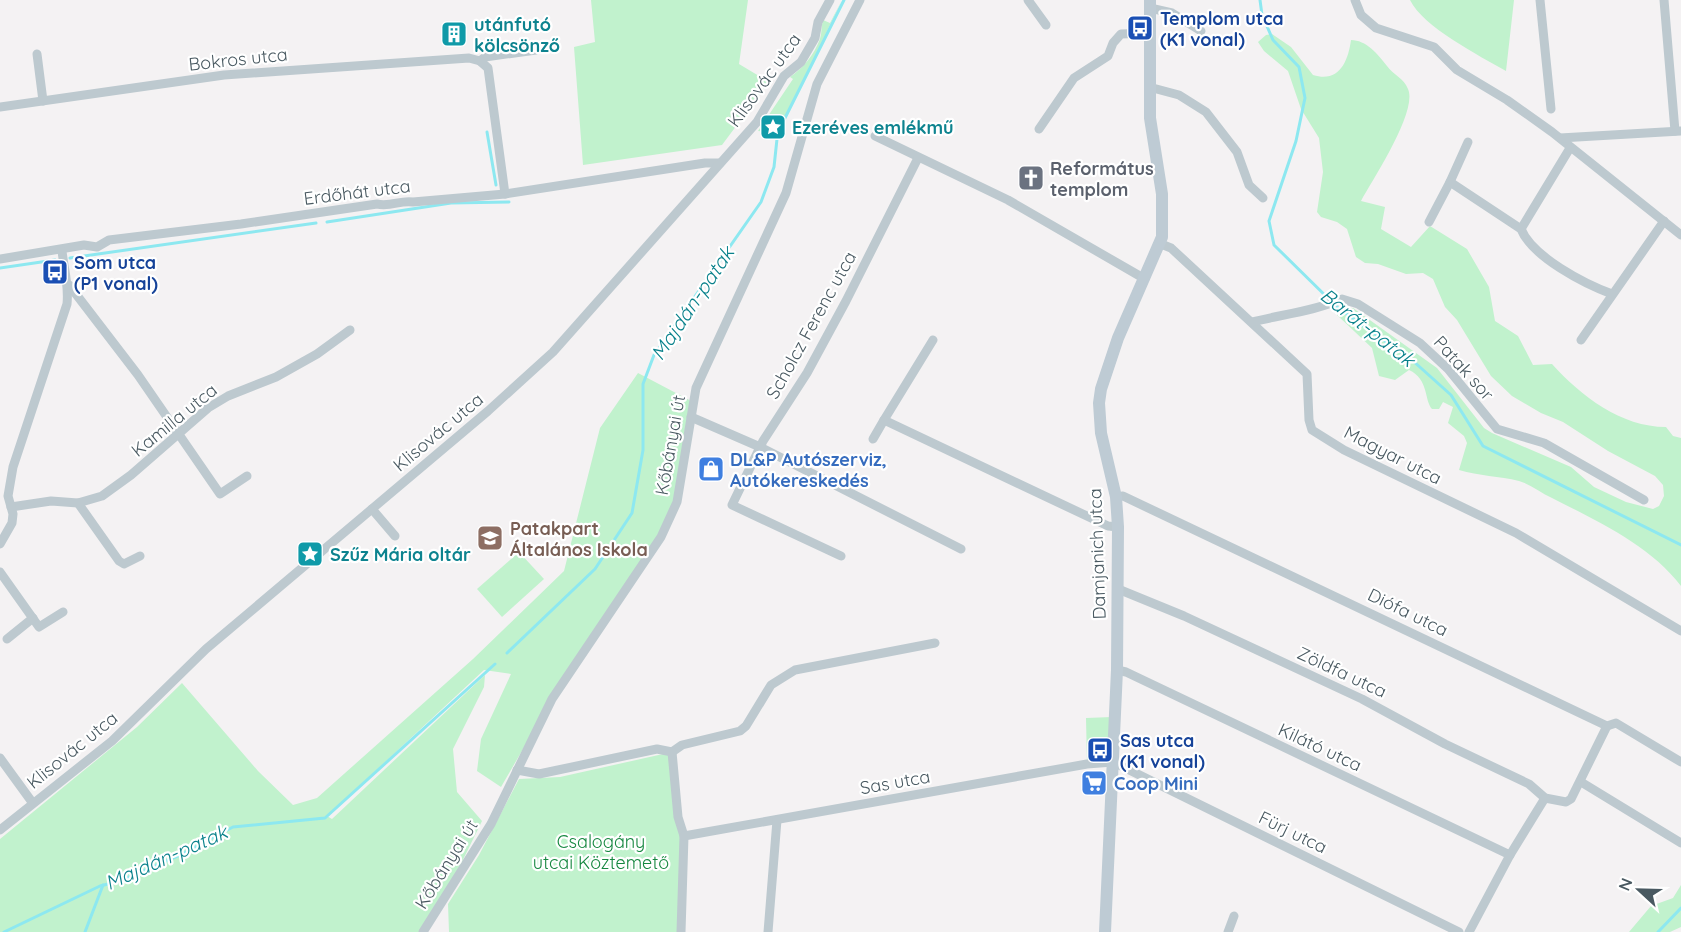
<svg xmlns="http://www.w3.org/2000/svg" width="1681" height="932" font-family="Quicksand,sans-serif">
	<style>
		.green { fill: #c1f2cd }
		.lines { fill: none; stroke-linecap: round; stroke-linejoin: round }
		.stream { stroke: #8de8f0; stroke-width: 3 }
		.minor { stroke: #bdc9cf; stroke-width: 9 }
		.secondary { stroke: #becbd4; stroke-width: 12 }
		.labels { text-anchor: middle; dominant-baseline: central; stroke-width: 4.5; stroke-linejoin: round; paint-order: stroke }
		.transit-label { font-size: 18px; font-weight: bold; fill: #164399; stroke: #fff; text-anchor: start }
		.culture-label { font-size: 18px; font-weight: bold; fill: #0d838f; stroke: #fff; text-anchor: start }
		.street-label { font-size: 18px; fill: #495961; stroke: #fff }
		.worship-label { font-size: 18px; font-weight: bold; fill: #5b616d; stroke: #fff; text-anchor: start }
		.shop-label { font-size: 18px; font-weight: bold; fill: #366cbe; stroke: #fff; text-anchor: start }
		.education-label { font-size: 18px; font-weight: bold; fill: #785e54; stroke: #fff; text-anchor: start }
		.park-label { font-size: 18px; fill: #15873f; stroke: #fff }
		.water-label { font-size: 20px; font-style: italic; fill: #0a828c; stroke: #fff }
	</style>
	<rect width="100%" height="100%" fill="#f4f2f3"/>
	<g class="green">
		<polygon points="591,0 748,0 739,64 769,82 722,145 583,165 574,47 595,42"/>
		<path d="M842,0L778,133L758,131L793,79L790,77C803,68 814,55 820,39C822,33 821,26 823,20L830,23Z"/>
		<path d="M1410,0H1514L1506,71C1480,56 1423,27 1410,0Z"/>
		<path d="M1272,34L1291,47L1313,75C1339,83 1348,62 1351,40C1366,40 1378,54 1387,66C1393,75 1404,78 1408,89C1418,111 1373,179 1361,201L1385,207L1381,229L1411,247L1430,226L1467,249L1489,287L1495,321L1518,336L1533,365L1552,364C1581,396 1621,427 1666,427L1673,436L1681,438V586C1650,545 1597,521 1552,498C1541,493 1530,484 1519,481C1499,476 1479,476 1459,470L1467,443L1464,436L1448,423L1453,407L1443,402L1439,409H1432C1424,400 1429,379 1409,370L1395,380L1379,376L1372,348L1337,315L1344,309L1353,308L1437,368L1484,428L1492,433L1571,467L1594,487L1626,502L1653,509L1659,506L1664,496L1663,485L1655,476L1608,451L1563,422L1541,413L1512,396L1491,376L1457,320L1445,307L1433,279L1423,273L1406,274L1378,264L1365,263L1356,257L1347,229L1337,222L1321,217L1317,212L1323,172L1319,138L1301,109L1288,71L1264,51L1258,42L1266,35Z"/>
		<polygon points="638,373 693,402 672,516 552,699 501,787 477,771 481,739 511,674 484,670 327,816 332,819 485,675 484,687 453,749 457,792 482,821 454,878 420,932 0,932 0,839 137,727 182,683 258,771 293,805 317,798 473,659 564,571 600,428"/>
		<polygon points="519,552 544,579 502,617 477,589"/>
		<polygon points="1112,717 1113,762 1087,764 1086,718"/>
		<polygon points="672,752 680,827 681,932 449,932 448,904 479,855 519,779 560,777"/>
		<polygon points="1681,885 1681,927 1670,932 1629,932 1651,906 1673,898"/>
	</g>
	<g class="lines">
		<g class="stream">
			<polyline points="1260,0 1262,15 1273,40 1299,67 1305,98 1296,141 1269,221 1274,245 1338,308 1412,360 1451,395 1483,446 1681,545"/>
			<polyline points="487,132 496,185"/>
			<polyline points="327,222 451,203 509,202"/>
			<polyline points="70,258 316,223"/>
			<polyline points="0,268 55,260"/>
			<polyline points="507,653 595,569 632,513 643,450 643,384 654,355 761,202 774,167 777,139 785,118 844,0"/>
			<polyline points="4,932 100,886 120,881 180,855 233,827 325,818 495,664"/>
			<polyline points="85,932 103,885"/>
			<polyline points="1658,932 1681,908"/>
		</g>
		<g class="minor">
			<polyline points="1028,0 1046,25"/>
			<polyline points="1355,0 1361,15 1376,28 1434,47 1457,70 1507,100 1552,132 1681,235"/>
			<polyline points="1540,0 1551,109"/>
			<polyline points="1664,0 1675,131"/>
			<polyline points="1150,8 1172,13 1201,31"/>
			<polyline points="37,54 43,101"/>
			<polyline points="480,61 485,57 536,50"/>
			<polyline points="1149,87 1179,95 1206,112 1237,152 1249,185 1263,198"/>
			<polyline points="0,107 224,75 469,58 480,61 488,68 505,194"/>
			<polyline points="1039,129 1074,78 1108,56 1113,43 1121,34 1148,33"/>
			<polyline points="875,136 1008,200 1145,279"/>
			<polyline points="1560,138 1681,131"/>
			<polyline points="1450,182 1468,142"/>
			<path d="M1429,222L1450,182L1521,229C1532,257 1585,284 1612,294"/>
			<polyline points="1521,229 1570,148"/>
			<polyline points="1161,244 1171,248 1307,374 1309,420 1312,430 1344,450 1516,533 1681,631"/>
			<path d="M0,259L84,245L97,247L109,240L241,224L377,204C391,207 400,200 413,202L505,194L705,163H720"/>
			<polyline points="69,285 138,375 220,494 247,476"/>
			<path d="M1252,322C1280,315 1318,310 1342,299L1358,304L1420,343L1448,369L1497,429L1544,443L1644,500"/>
			<polyline points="933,340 884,420 1108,526 1118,527"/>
			<polyline points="1581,340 1664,221"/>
			<polyline points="691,417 760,447 961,549"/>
			<polyline points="873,439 884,420"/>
			<polyline points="1116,497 1123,496 1607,726 1616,723 1681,762"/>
			<polyline points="78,503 119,561 124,564 140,556"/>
			<polyline points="11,507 51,501 78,503 102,496 131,475 208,408 228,396 276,377 317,354 350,330"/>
			<polyline points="372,509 395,536"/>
			<path d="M0,544L12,523L13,514L8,496L13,467L67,304C69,285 64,269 62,251"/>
			<polyline points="841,556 732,505 763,441 807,373 846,301 918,158"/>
			<polyline points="0,572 39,627 63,612"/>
			<polyline points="1118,589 1184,616 1362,699 1445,744 1529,784 1545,798 1566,802 1571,799 1607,726"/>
			<polyline points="7,639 33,618"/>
			<polyline points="1117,670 1126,672 1510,855"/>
			<polyline points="672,752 682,745 740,731 746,726 771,685 795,670 935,643"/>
			<polyline points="0,758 32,802"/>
			<polyline points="517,770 539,774 657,749 672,752 678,817 684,836 681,932"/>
			<polyline points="1581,782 1681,843"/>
			<polyline points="0,830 112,741 206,649 488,411 553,352 757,122 784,76 801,62 815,38 818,22 830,0"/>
			<polyline points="684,836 1087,764 1113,762 1459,932"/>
			<polyline points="423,932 491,824 552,699 661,537 677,502 696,388 786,193 817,84 860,0"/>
			<polyline points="768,932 777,820"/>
			<polyline points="1228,932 1234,916"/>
			<polyline points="1469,932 1510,855 1545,798"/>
		</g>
		<polyline class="secondary" points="1105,932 1117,670 1118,527 1116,497 1101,433 1099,403 1101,389 1118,338 1162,237 1162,194 1150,118 1150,0"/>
	</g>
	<defs>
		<symbol id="bus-square" viewBox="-11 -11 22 22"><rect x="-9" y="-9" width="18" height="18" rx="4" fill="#1a4fb4" stroke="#fff"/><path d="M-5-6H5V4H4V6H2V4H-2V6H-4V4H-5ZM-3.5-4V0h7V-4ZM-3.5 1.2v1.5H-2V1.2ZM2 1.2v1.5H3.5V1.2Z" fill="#fff"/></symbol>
		<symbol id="building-square" viewBox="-11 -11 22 22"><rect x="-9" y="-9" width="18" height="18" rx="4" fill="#0f9aa8" stroke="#fff"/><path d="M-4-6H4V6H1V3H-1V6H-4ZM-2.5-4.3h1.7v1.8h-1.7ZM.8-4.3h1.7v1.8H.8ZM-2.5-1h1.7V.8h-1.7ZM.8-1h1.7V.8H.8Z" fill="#fff"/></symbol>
		<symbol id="sight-square" viewBox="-11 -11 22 22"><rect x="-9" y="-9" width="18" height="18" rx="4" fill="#0f9aa8" stroke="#fff"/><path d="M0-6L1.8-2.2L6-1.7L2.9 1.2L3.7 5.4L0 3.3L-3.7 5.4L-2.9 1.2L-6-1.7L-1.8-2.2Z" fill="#fff"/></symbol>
		<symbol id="church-square" viewBox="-11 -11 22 22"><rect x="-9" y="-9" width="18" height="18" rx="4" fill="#6b7280" stroke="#fff"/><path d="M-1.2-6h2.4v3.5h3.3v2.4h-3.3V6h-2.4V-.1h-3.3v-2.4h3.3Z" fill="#fff"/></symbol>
		<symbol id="shop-square" viewBox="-11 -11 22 22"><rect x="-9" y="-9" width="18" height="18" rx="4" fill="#3f7fe0" stroke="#fff"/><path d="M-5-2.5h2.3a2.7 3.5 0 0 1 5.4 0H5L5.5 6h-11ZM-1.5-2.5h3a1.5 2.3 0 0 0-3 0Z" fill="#fff"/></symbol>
		<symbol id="school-square" viewBox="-11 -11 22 22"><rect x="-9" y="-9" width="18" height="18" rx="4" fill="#8d6e63" stroke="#fff"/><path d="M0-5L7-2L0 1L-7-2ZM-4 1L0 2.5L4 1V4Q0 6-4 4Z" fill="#fff"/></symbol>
		<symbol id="supermarket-square" viewBox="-11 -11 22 22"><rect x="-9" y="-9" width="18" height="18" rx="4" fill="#3f7fe0" stroke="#fff"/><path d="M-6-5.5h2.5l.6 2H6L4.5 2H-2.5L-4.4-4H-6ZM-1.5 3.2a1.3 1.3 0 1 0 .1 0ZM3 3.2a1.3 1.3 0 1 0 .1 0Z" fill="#fff"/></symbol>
	</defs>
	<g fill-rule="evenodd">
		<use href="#bus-square" x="1125" y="13" width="30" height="30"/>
		<use href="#building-square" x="439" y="19" width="30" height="30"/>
		<use href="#sight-square" x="758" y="112" width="30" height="30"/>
		<use href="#church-square" x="1016" y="163" width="30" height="30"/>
		<use href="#bus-square" x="40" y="257" width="30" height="30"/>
		<use href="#shop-square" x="696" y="454" width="30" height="30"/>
		<use href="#school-square" x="475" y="523" width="30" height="30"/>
		<use href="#sight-square" x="295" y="539" width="30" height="30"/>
		<use href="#bus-square" x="1085" y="735" width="30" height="30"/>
		<use href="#supermarket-square" x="1079" y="768" width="30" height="30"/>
	</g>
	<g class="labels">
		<g class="transit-label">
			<text x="1160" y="18">Templom utca<tspan x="1160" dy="21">(K1 vonal)</tspan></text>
			<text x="74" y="262">Som utca<tspan x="74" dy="21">(P1 vonal)</tspan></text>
			<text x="1120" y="740">Sas utca<tspan x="1120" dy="21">(K1 vonal)</tspan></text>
		</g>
		<g class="culture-label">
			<text x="474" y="24">utánfutó<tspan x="474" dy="21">kölcsönző</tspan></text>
			<text x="792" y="127">Ezeréves emlékmű</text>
			<text x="330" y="554">Szűz Mária oltár</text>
		</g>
		<g class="street-label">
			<text transform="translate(238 59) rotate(-6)">Bokros utca</text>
			<text transform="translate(764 80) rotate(-54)">Klisovác utca</text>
			<text transform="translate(357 192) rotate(-7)">Erdőhát utca</text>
			<text transform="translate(811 325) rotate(-61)">Scholcz Ferenc utca</text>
			<text transform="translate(1464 368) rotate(48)">Patak sor</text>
			<text transform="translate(174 420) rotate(-39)">Kamilla utca</text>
			<text transform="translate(438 432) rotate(-40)">Klisovác utca</text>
			<text transform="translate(670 445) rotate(-80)">Kőbányai út</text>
			<text transform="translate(1393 455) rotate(27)">Magyar utca</text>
			<text transform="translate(1097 554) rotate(-92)">Damjanich utca</text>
			<text transform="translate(1408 612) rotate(26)">Diófa utca</text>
			<text transform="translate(1342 672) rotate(25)">Zöldfa utca</text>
			<text transform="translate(1320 747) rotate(25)">Kilátó utca</text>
			<text transform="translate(72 750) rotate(-39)">Klisovác utca</text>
			<text transform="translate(895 782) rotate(-10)">Sas utca</text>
			<text transform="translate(1293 832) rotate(26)">Fürj utca</text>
			<text transform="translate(446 864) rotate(-58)">Kőbányai út</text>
		</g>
		<g class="worship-label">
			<text x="1050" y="168">Református<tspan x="1050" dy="21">templom</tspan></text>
		</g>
		<g class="shop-label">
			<text x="730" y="459">DL&amp;P Autószerviz,<tspan x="730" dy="21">Autókereskedés</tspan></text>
			<text x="1114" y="783">Coop Mini</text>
		</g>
		<g class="education-label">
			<text x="510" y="528">Patakpart<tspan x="510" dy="21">Általános Iskola</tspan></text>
		</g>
		<g class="park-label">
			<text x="601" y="841">Csalogány<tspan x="601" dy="21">utcai Köztemető</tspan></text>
		</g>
		<g class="water-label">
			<text transform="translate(692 303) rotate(-56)">Majdán-patak</text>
			<text transform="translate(1368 327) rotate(38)">Barát-patak</text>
			<text transform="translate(166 857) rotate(-24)">Majdán-patak</text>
		</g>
	</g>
	<g transform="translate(1639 890) rotate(292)" stroke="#ffffff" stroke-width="4.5" paint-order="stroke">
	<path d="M0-4.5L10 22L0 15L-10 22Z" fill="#495961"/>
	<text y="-9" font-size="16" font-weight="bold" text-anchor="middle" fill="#495961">N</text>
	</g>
</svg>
